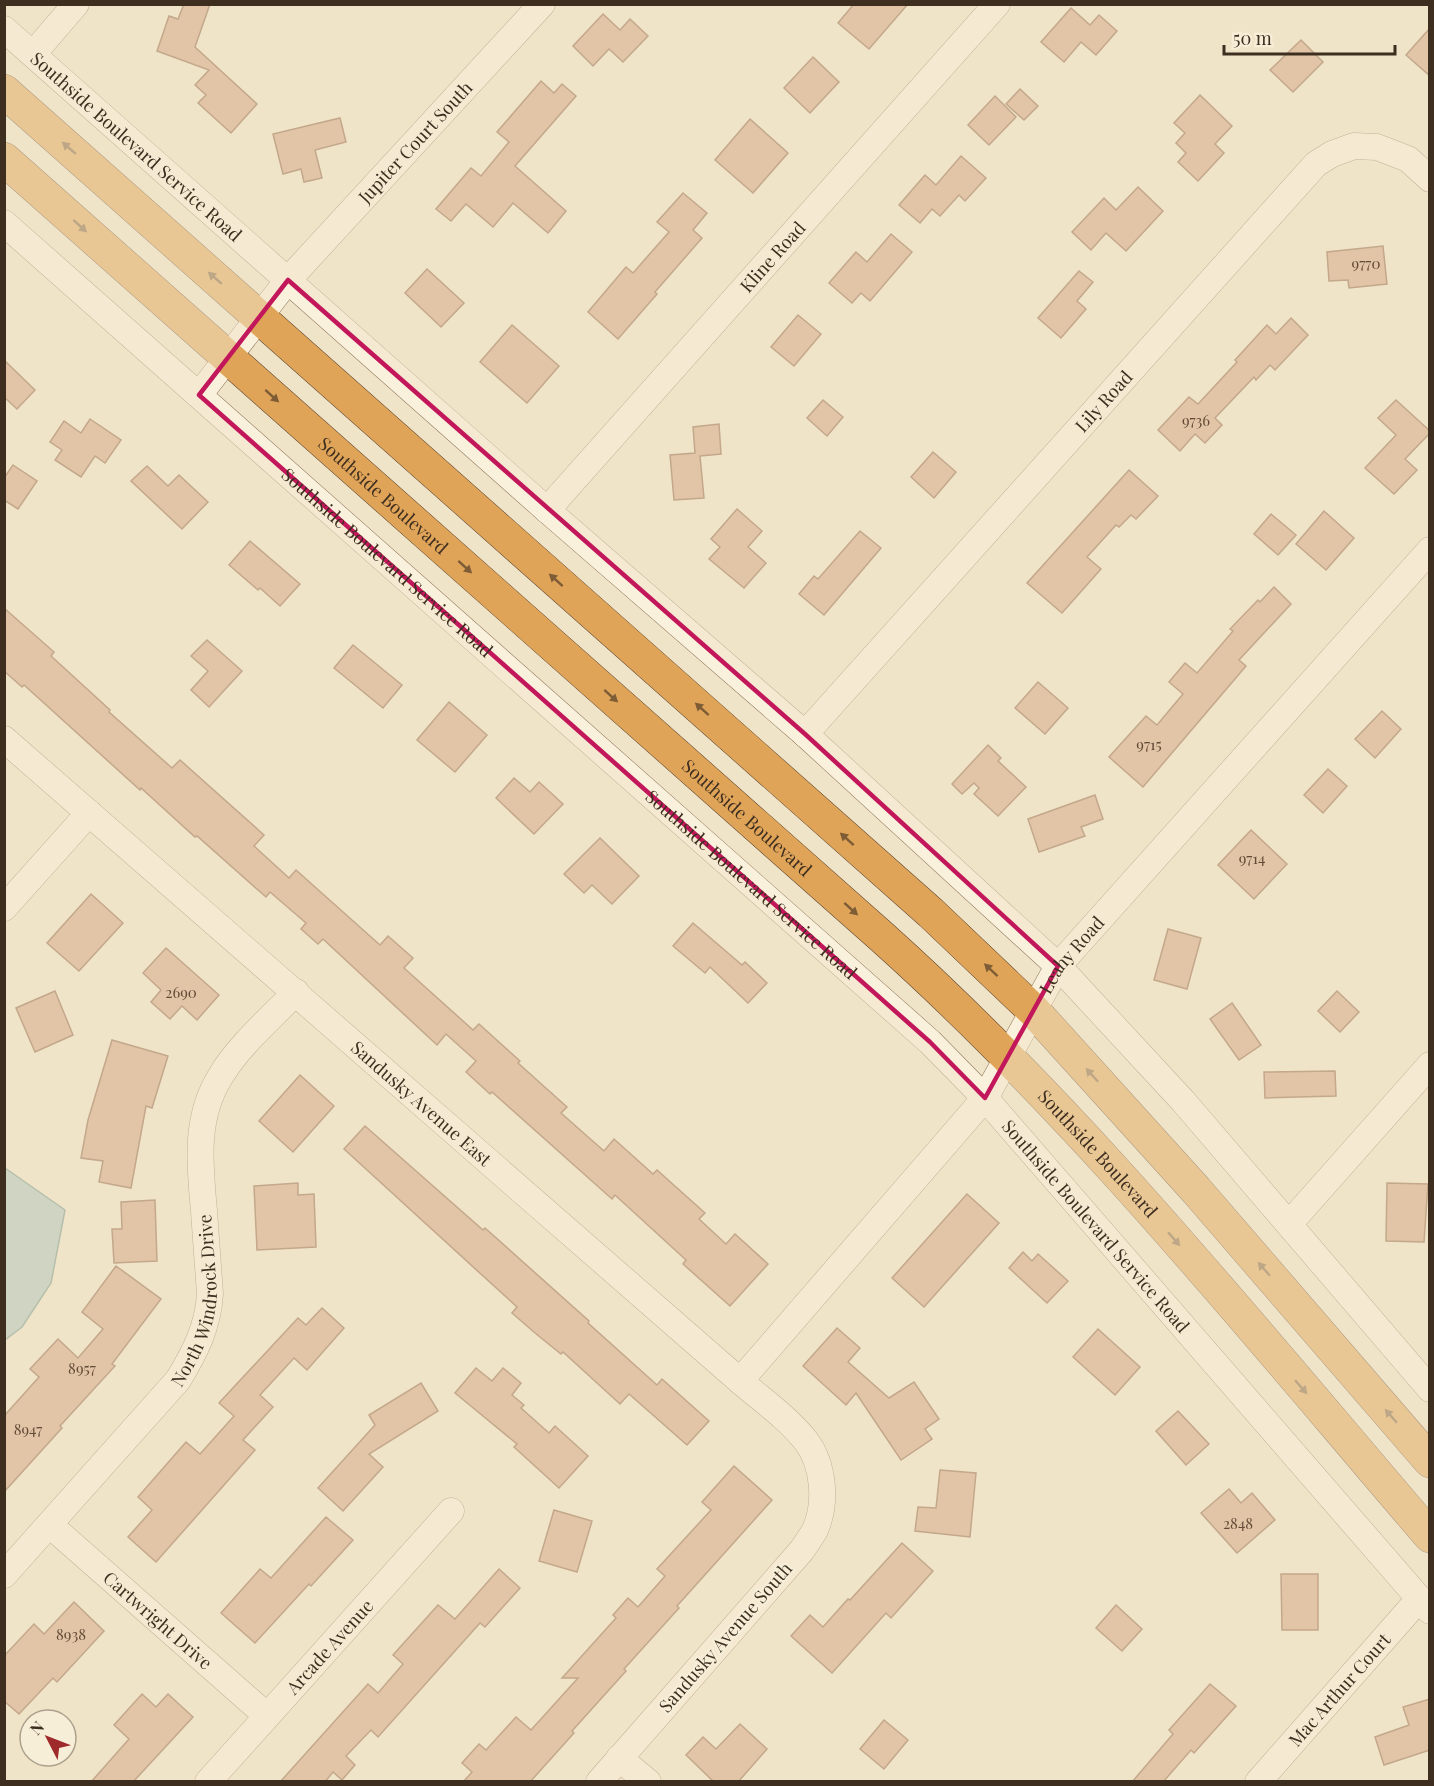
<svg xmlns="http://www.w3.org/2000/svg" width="1434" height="1786" font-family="'Playfair Display',serif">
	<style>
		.water { fill: #a9c4bc; stroke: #6f938a; stroke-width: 1.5 }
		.building { fill: #cf9f7d; stroke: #8d5f41; stroke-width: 1.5 }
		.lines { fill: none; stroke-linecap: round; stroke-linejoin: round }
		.minor-casing { stroke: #8d765c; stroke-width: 27 }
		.highway-casing { stroke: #5b4430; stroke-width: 34 }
		.minor { stroke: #faf1dc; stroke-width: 26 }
		.highway { stroke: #e0a458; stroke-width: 33 }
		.oneway { fill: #7e5d36 }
		.marked { fill: none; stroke: #c2185b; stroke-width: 4.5; stroke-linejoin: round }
		.labels { text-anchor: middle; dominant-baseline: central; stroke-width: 4.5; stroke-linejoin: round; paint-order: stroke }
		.number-label { font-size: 15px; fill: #624a37 }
		.street-label { font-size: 18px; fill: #3d2e20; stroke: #f7eed8 }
	</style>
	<rect width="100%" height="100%" fill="#f0e4c8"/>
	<polygon class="water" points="5,1168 65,1210 51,1283 22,1327 5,1340"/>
	<g class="building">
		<polygon points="184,4 210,4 195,47 257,104 231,133 198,103 206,95 195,85 209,70 157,51 169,16 178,19"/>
		<polygon points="854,4 908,4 869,49 838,23"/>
		<polygon points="1071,8 1090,25 1099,15 1117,31 1096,55 1081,42 1064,62 1041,42"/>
		<polygon points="603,14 620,30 630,19 648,36 623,62 609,49 593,66 573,46"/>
		<polygon points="1430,28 1430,76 1406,55"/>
		<polygon points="1301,40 1323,62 1293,92 1270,70"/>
		<polygon points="813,57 839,82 810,113 784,88"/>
		<polygon points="541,81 554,93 562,84 576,96 515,166 566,211 548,233 513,203 493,227 466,204 451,221 436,209 471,168 481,176 509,142 497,132"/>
		<polygon points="1020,89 1038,106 1024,120 1006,104"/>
		<polygon points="1200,95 1232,126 1215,144 1224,153 1198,181 1178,162 1186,153 1176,143 1185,133 1174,123"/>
		<polygon points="995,96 1016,117 989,145 968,125"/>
		<polygon points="340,118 346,142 315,150 322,178 304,182 301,169 283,174 273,134"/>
		<polygon points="750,119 788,153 753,193 715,160"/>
		<polygon points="961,156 986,178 965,201 959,195 940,216 932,209 920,223 899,205 925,175 936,185"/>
		<polygon points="1138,187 1163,211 1126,251 1106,233 1091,250 1072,232 1104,198 1116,210"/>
		<polygon points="683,193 707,213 693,230 702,238 655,292 657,294 618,339 588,312 626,267 633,273 669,232 657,222"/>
		<polygon points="891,234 912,252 870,301 861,293 852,303 829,283 856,252 867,262"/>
		<polygon points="1383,246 1387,284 1349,288 1348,280 1329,281 1327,252"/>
		<polygon points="427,269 464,303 441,327 405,293"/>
		<polygon points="1079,271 1093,282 1077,301 1086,309 1061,338 1038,318"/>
		<polygon points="798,315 821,334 794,366 771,347"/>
		<polygon points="1291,318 1308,335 1275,370 1270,365 1256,380 1254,377 1215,418 1222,425 1205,443 1195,434 1180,451 1158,430 1189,397 1198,404 1237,362 1235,360 1267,325 1276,334"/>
		<polygon points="512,325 559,366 527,403 480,362"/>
		<polygon points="4,360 35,390 17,409 4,397"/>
		<polygon points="823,400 843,417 827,436 807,418"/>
		<polygon points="1396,400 1430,431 1430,433 1405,459 1417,470 1394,494 1365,468 1396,435 1378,418"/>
		<polygon points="90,419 121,440 105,463 95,456 81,477 55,460 62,450 50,442 64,421 81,433"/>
		<polygon points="719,424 721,454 700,456 704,498 674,500 670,455 695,453 693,427"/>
		<polygon points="933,452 956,472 934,498 911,477"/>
		<polygon points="13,465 37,481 18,509 4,500 4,478"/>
		<polygon points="147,466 168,486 179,475 208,502 182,529 131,481"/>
		<polygon points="1129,470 1158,496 1136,519 1131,515 1119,527 1116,525 1087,557 1101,569 1062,613 1027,583"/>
		<polygon points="737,509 762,531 748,547 766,563 744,588 709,559 720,547 711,539"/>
		<polygon points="1324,511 1354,538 1326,570 1296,544"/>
		<polygon points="1271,514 1296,535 1278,555 1254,534"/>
		<polygon points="860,531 881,548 824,615 799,594 814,576 818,579"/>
		<polygon points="250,541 300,584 280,606 260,588 258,590 229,565"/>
		<polygon points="1274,587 1291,604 1239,660 1246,666 1143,787 1109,757 1146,716 1157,725 1183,694 1169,682 1185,663 1197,673 1233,631 1230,629 1258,600 1260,602"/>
		<polygon points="4,608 54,652 51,656 110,710 109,712 172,768 180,760 264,835 254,846 289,878 296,870 380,945 388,936 413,958 404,968 473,1030 479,1024 520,1061 518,1063 567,1107 561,1113 587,1136 604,1151 614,1139 653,1174 657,1170 705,1213 699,1219 726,1244 735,1234 768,1264 730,1306 683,1264 686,1260 615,1195 612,1199 492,1092 490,1094 466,1072 476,1061 446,1034 437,1045 323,939 318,944 301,929 306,923 270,892 266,897 197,836 195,837 141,788 140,790 24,685 22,687 4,671"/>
		<polygon points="207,640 242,671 209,707 191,690 208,671 191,656"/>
		<polygon points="353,645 402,685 383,708 334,668"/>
		<polygon points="1038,682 1068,708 1045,734 1015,708"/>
		<polygon points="449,702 487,735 455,772 417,740"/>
		<polygon points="1382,711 1401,729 1375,758 1355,739"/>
		<polygon points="988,745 1001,758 998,761 1026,787 998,816 974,794 979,788 974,783 962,794 952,784"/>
		<polygon points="1328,769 1347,786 1323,813 1304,795"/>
		<polygon points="514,778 530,792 539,782 563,804 534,834 496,798"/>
		<polygon points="1095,795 1103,819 1081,827 1085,836 1039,852 1028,819"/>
		<polygon points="1251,830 1287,864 1254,899 1218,865"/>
		<polygon points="600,838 639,876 612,904 592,885 584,893 564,874"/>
		<polygon points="91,894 123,923 79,971 47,943"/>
		<polygon points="693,923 742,965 745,962 767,983 748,1003 710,967 705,973 673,946"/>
		<polygon points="1168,929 1201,938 1187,989 1154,980"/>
		<polygon points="166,948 219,995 197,1020 182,1006 170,1019 151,1002 161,990 143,973"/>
		<polygon points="55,991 73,1035 35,1052 16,1008"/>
		<polygon points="1337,991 1359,1012 1340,1032 1318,1011"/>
		<polygon points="1232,1003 1261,1045 1239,1060 1210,1019"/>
		<polygon points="112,1040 168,1056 152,1108 146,1106 131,1188 99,1182 103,1161 81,1158 88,1120"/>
		<polygon points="1335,1071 1336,1096 1265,1098 1264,1072"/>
		<polygon points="300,1075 334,1106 293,1152 259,1121"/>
		<polygon points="365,1126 483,1230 485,1228 589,1321 588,1323 657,1385 662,1379 709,1421 687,1445 629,1394 620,1404 563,1352 561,1354 535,1333 512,1313 517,1307 344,1149"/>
		<polygon points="298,1183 298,1195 314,1194 316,1247 257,1250 254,1186"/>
		<polygon points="1387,1183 1428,1184 1424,1242 1386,1241"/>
		<polygon points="967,1194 999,1223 924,1307 892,1278"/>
		<polygon points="155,1200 157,1261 114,1263 112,1229 122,1229 121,1202"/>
		<polygon points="1023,1252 1032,1261 1038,1254 1068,1281 1047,1303 1009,1268"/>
		<polygon points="116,1266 161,1299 112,1364 115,1366 60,1426 62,1428 4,1492 4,1416 39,1377 30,1369 58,1339 78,1358 103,1329 82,1312"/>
		<polygon points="322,1308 344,1328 307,1370 294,1358 260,1395 273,1407 243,1440 255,1450 156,1562 128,1537 152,1510 138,1497 186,1442 200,1454 234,1416 219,1403 298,1318 306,1325"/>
		<polygon points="837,1328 860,1348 848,1362 889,1398 914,1382 939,1419 925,1429 932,1439 901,1460 856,1393 846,1405 803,1366"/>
		<polygon points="1098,1329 1140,1367 1115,1395 1073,1357"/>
		<polygon points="476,1368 492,1381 503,1368 521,1383 512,1395 524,1405 521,1408 549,1433 555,1426 588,1456 559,1488 514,1447 517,1444 455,1393"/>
		<polygon points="421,1383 438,1411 369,1454 383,1467 343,1511 318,1488 375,1425 369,1415"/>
		<polygon points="1178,1411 1209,1444 1186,1465 1156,1431"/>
		<polygon points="734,1466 772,1500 677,1606 679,1608 624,1669 626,1671 572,1731 574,1733 530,1782 463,1782 472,1772 462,1763 479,1744 486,1750 516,1717 531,1730 578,1678 562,1678 616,1618 613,1615 628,1598 638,1607 665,1576 657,1569 711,1510 702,1502"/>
		<polygon points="940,1470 976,1473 970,1537 915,1531 918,1507 936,1508"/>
		<polygon points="1229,1489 1241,1503 1252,1493 1275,1520 1237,1553 1201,1513"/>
		<polygon points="554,1510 592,1521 577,1572 539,1561"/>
		<polygon points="326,1517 353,1540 311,1586 309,1584 255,1643 221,1613 260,1569 271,1578"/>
		<polygon points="902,1543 933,1571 891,1618 886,1613 832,1673 791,1636 810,1615 823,1627 848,1599 850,1600"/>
		<polygon points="499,1569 520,1588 485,1627 480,1623 378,1737 371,1730 346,1756 355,1765 342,1780 333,1772 325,1782 280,1782 368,1684 378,1693 403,1664 393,1655 438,1605 455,1619"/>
		<polygon points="1281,1574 1318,1574 1318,1630 1282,1630"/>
		<polygon points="74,1602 104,1631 57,1682 53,1678 19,1714 4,1701 4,1656 34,1624 44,1634"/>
		<polygon points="1116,1605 1142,1629 1122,1651 1096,1628"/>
		<polygon points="1210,1684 1236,1706 1194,1753 1191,1750 1163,1782 1132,1782 1173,1734 1169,1730"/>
		<polygon points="142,1694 156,1707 168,1694 193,1717 133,1782 91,1782 129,1739 114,1725"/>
		<polygon points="1430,1699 1430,1750 1384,1765 1375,1737 1409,1725 1403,1707"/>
		<polygon points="884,1720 908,1740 884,1769 860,1749"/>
		<polygon points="740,1724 767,1749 738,1782 714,1782 686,1755 703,1737 716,1749"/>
	</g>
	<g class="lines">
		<defs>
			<g id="minor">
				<path id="s1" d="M4,29L547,510L805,734L1058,966L1183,1101L1430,1389"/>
				<polyline points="33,54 76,4"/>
				<path id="s2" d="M4,223L930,1042L985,1098L1430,1611"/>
				<path id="s3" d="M199,395L288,280L542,4"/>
				<path id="s4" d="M547,510L997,4"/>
				<path id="s5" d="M805,734L1316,164L1332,154L1354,146L1377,147L1408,159L1430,179"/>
				<path id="s6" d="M4,739L740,1381C762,1400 788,1418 806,1441C824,1465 827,1503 815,1530C811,1537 806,1544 802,1550L599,1782"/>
				<polyline points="4,908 89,813"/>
				<polyline points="1289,1224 1430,1065"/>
				<path id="s7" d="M740,1381L985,1098L1058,966L1430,550"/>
				<path id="s8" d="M50,1525L266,1715"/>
				<path id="s9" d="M4,1575L178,1380C195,1352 208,1327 210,1294C208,1266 206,1239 204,1211C200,1166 194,1119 220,1077C239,1045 270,1019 296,992"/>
				<polyline points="619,1758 648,1782"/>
				<path id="s10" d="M208,1782L451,1511"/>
				<path id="s11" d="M1258,1782L1419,1599"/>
			</g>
			<g id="highway">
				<polyline points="4,91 931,913 1034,1011 1196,1190 1430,1461"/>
				<path id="s12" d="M4,159L882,937C1083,1117 1254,1331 1430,1536"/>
			</g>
		</defs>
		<use href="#minor" class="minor-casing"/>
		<use href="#highway" class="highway-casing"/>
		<use href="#minor" class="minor"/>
		<use href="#highway" class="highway"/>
	</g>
	<defs><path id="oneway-solid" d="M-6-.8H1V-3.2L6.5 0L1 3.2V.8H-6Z" transform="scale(1.5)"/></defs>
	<g class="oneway">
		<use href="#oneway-solid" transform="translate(69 148) rotate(-139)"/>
		<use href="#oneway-solid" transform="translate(80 226) rotate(42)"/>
		<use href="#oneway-solid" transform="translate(215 278) rotate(-139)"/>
		<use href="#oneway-solid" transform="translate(272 396) rotate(42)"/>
		<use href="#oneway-solid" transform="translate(465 567) rotate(42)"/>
		<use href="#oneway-solid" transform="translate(556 580) rotate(-138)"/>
		<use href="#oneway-solid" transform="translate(611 696) rotate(42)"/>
		<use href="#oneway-solid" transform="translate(702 709) rotate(-138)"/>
		<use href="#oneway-solid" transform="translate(847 839) rotate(-138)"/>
		<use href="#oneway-solid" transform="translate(851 909) rotate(42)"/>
		<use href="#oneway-solid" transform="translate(991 970) rotate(-137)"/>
		<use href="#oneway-solid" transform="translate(1092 1075) rotate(-132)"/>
		<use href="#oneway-solid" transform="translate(1174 1239) rotate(49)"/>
		<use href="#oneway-solid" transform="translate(1264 1269) rotate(-131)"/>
		<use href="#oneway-solid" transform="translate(1301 1387) rotate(49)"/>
		<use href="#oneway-solid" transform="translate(1391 1416) rotate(-131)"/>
	</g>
	<path d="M0 0H1434V1786H0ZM288,280L805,734L1058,966L985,1098L930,1042L199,395Z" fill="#f0e4c8" fill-opacity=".55" fill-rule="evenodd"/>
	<path class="marked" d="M288,280L805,734L1058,966L985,1098L930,1042L199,395Z"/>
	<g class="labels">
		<g class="number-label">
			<text x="1366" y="263">9770</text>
			<text x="1196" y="420">9736</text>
			<text x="1149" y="744">9715</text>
			<text x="1252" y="858">9714</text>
			<text x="181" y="992">2690</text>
			<text x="82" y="1368">8957</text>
			<text x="28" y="1429">8947</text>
			<text x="1238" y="1523">2848</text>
			<text x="71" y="1634">8938</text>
		</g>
		<g class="street-label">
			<text stroke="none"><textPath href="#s3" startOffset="333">Jupiter Court South</textPath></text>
			<text stroke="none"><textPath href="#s1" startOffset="177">Southside Boulevard Service Road</textPath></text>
			<text stroke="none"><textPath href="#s4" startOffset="339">Kline Road</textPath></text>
			<text stroke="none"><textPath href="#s5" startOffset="447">Lily Road</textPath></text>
			<text stroke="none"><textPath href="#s12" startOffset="507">Southside Boulevard</textPath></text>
			<text stroke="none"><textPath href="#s2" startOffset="512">Southside Boulevard Service Road</textPath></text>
			<text stroke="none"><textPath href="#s12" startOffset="993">Southside Boulevard</textPath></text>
			<text stroke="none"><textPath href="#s2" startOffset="998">Southside Boulevard Service Road</textPath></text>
			<text stroke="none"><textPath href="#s7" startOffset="542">Leahy Road</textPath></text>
			<text stroke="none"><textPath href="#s6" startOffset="554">Sandusky Avenue East</textPath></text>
			<text stroke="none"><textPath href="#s12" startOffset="1479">Southside Boulevard</textPath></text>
			<text stroke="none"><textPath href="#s2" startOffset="1484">Southside Boulevard Service Road</textPath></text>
			<text stroke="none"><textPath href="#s9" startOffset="345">North Windrock Drive</textPath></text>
			<text stroke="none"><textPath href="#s8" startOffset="144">Cartwright Drive</textPath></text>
			<text transform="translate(725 1637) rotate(-49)">Sandusky Avenue South</text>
			<text stroke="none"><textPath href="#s10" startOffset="182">Arcade Avenue</textPath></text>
			<text stroke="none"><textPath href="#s11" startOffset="123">Mac Arthur Court</textPath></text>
		</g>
	</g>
	<rect width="1434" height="1786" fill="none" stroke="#3d2e20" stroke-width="12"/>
	<g transform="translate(48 1738) rotate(312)"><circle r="28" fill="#f7eed8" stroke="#ada18e" stroke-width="1.5"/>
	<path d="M0-4.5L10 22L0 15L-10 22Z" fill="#9e2a2b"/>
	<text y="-9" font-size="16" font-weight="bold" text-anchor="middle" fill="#3d2e20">N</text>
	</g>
	<path d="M1224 45v9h171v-9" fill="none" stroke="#3d2e20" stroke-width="3"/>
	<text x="1233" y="45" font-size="18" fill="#3d2e20" stroke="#f7eed8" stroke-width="4.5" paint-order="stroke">50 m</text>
</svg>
